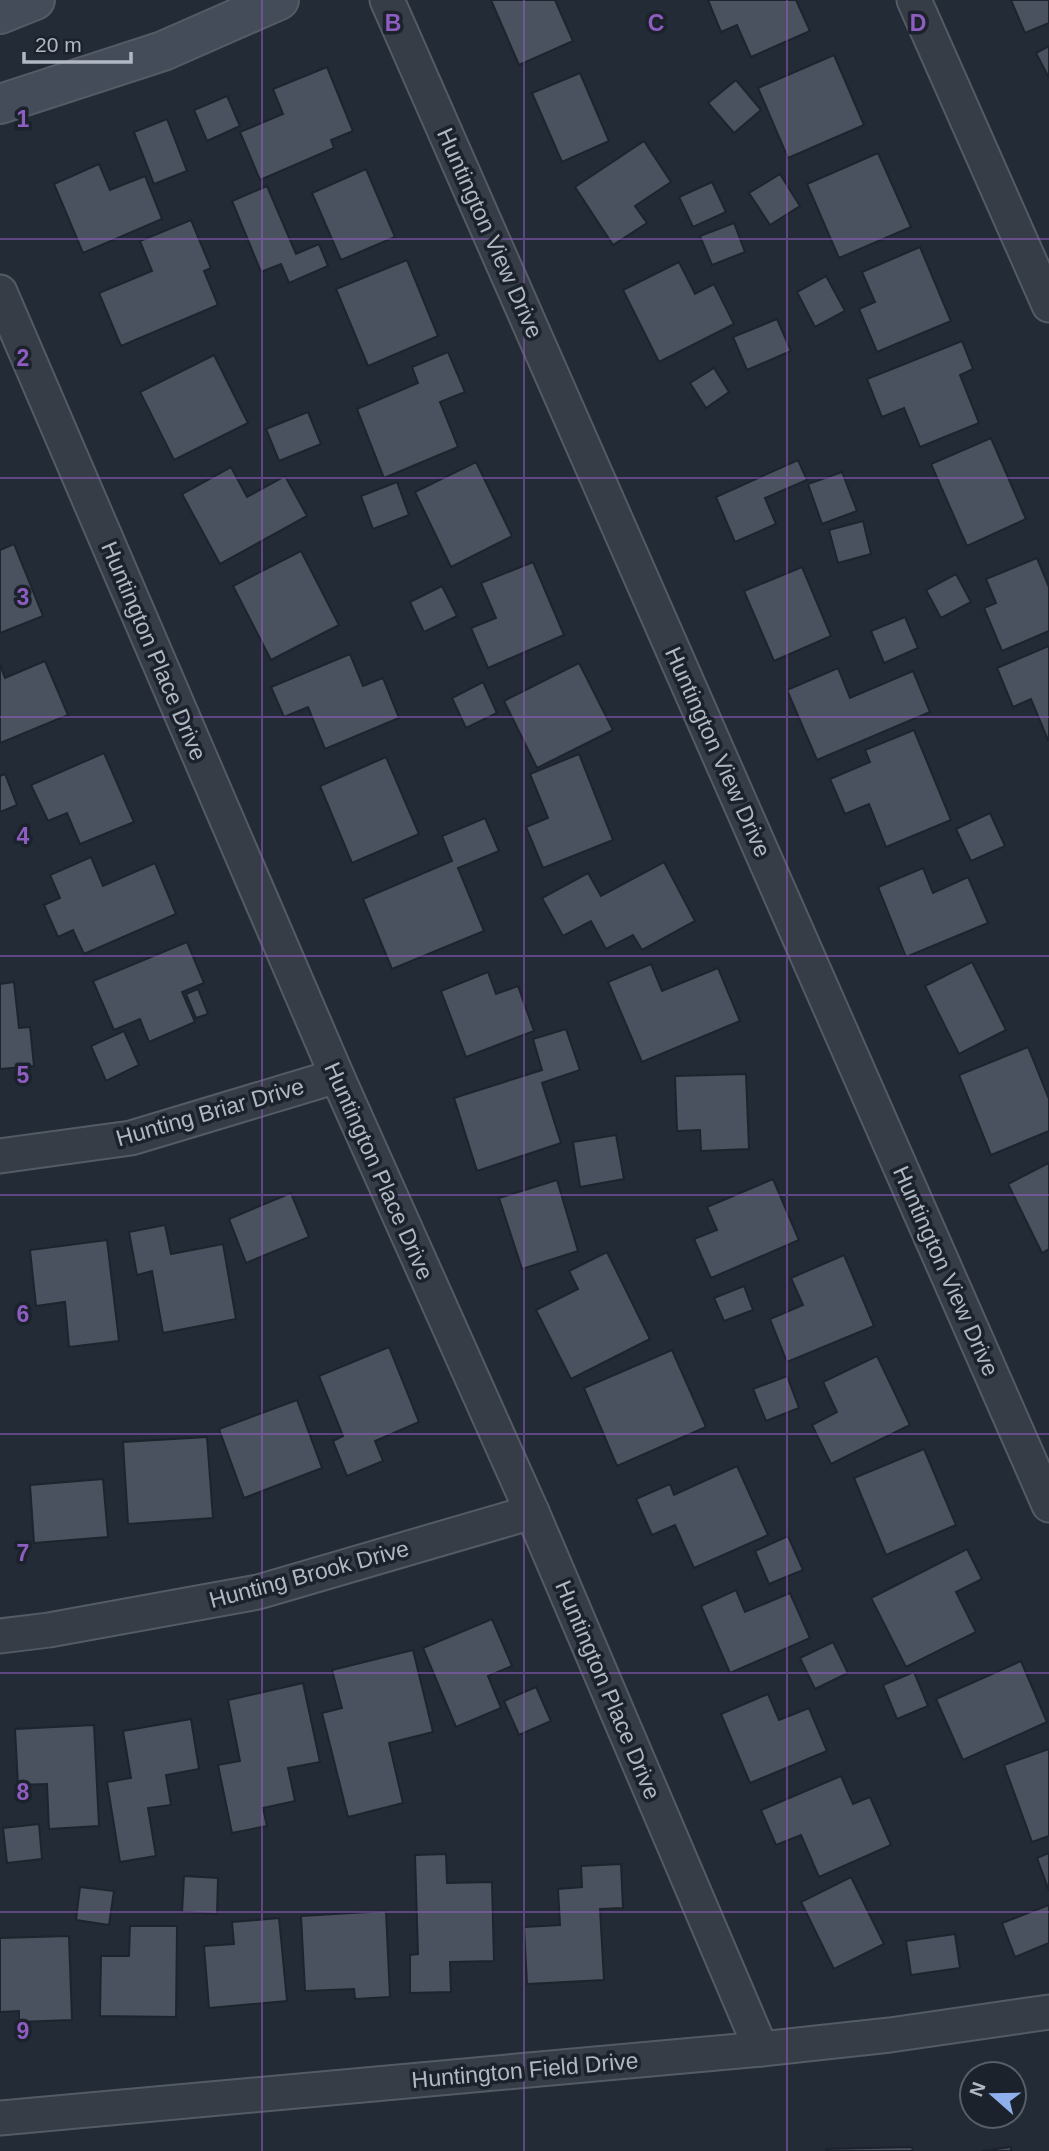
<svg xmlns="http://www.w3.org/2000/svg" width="1049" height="2151" font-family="Helvetica,sans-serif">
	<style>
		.building { fill: #4a525f; stroke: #1e242d; stroke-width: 2 }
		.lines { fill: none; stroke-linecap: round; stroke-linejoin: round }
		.minor-casing { stroke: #545b64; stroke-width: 37 }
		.secondary-casing { stroke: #545b64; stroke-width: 42 }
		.minor { stroke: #363d47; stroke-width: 33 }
		.secondary { stroke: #454c59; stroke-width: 38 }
		.grid { fill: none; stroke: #8e5dc0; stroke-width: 2; stroke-opacity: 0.55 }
		.labels { text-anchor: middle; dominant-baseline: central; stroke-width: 7; stroke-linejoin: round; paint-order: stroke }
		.street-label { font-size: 23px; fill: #b1b8c3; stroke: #1c222b }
		.grid-label { font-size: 23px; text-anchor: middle; font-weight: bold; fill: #8e5dc0; stroke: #1c222b; stroke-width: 7; stroke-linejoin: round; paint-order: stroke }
	</style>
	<rect width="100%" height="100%" fill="#232b36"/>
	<g class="building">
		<polygon points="491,0 555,0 573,41 519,65"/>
		<polygon points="708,0 796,0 810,31 751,57 737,25 721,32"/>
		<polygon points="1011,0 1049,0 1049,23 1025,33"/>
		<polygon points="1049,46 1049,78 1036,53"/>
		<polygon points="834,55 864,125 788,158 758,88"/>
		<polygon points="327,67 353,131 331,140 334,148 260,180 240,132 283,114 273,89"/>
		<polygon points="580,73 609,141 562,162 532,93"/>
		<polygon points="736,80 761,110 734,133 708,103"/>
		<polygon points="227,96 240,126 207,141 194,110"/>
		<polygon points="167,119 187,171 154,184 134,132"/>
		<polygon points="644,141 671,182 635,206 647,223 613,245 575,187"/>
		<polygon points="878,153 911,227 839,258 807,184"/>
		<polygon points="99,164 110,190 145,176 162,219 83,253 54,184"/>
		<polygon points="366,169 395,237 341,260 312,193"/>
		<polygon points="780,174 800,206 770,225 749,193"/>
		<polygon points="712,182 726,212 693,227 679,197"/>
		<polygon points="267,186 296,254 319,244 328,266 289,283 281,264 261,272 232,201"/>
		<polygon points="191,220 211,268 204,271 218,305 121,346 99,293 152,271 140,241"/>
		<polygon points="734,223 745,252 712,265 700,236"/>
		<polygon points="920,247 951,321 877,352 859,309 875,302 862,272"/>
		<polygon points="407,260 438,336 368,366 336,289"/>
		<polygon points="679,262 695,294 714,284 734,324 659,362 623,290"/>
		<polygon points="826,276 845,311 815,327 797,292"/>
		<polygon points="777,319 791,351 747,370 733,337"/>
		<polygon points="962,341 973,369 960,375 979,423 920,447 904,408 882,417 867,379"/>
		<polygon points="448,352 465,392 440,402 458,447 384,478 357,409 418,383 412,367"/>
		<polygon points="214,355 248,423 174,460 140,392"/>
		<polygon points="714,368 729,392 706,408 690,383"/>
		<polygon points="308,412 321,444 279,461 266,429"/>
		<polygon points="991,438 1026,519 967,546 931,464"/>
		<polygon points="798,460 807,480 765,498 776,524 735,542 716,497"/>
		<polygon points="476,462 512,536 451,567 415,492"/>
		<polygon points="231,467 247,497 285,476 307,516 220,564 182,494"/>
		<polygon points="842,472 857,511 822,524 808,484"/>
		<polygon points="397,482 409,515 373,529 361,496"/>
		<polygon points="863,521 871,554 838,563 829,530"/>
		<polygon points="14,544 43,616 0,633 0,550"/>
		<polygon points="301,551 339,625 271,660 233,586"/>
		<polygon points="1037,558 1049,587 1049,631 1002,651 984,608 996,603 986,579"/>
		<polygon points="533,562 564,635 488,668 471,628 496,618 481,583"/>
		<polygon points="802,567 831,636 774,661 744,591"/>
		<polygon points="956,574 971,602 941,618 926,590"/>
		<polygon points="442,586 457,616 424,632 410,602"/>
		<polygon points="905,617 918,648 884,663 871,631"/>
		<polygon points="1049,646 1049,740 1048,740 1031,699 1013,707 997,668"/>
		<polygon points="350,654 363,686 383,678 399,718 325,749 308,707 284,717 271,687"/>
		<polygon points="45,661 68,715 0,743 0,664 5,678"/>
		<polygon points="579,663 613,730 537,768 504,701"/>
		<polygon points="838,668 850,698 913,671 930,712 817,760 787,690"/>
		<polygon points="483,682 497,713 466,728 452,698"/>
		<polygon points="914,730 951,820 886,847 869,804 845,814 830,779 870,762 865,750"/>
		<polygon points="104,753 134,822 80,844 67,813 48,821 31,785"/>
		<polygon points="579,754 613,840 543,868 526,827 548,818 530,774"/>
		<polygon points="386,757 419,834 352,863 320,786"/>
		<polygon points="5,774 17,805 0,812 0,776"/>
		<polygon points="990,813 1005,846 971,861 956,829"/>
		<polygon points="485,818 499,851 458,868 484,931 392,969 363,899 452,861 442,836"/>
		<polygon points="91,857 103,886 155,863 176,914 84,954 73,930 58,937 44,905 60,898 50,875"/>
		<polygon points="664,862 695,921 642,950 633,935 606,949 591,921 563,936 542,898 588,873 601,896"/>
		<polygon points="923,868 933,893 968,877 988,923 906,957 878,887"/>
		<polygon points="187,942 204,983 182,992 195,1022 149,1042 140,1019 114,1030 93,981"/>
		<polygon points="972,962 1006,1030 959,1054 925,986"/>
		<polygon points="651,964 662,991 718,968 740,1021 642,1062 608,982"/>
		<polygon points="488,972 496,994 518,986 534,1031 466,1057 441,991"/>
		<polygon points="14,982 19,1028 30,1027 34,1066 0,1069 0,984"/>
		<polygon points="198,989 208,1014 196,1018 186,994"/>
		<polygon points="566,1029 580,1070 542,1083 561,1143 477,1171 454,1098 542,1070 533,1039"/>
		<polygon points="124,1031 139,1065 106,1081 91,1046"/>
		<polygon points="1028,1047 1049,1099 1049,1131 991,1155 959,1075"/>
		<polygon points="746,1074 749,1149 701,1151 700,1130 677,1131 675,1076"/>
		<polygon points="616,1135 624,1179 580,1187 573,1142"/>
		<polygon points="1049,1163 1049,1249 1042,1253 1008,1184"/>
		<polygon points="773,1179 799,1240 711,1278 694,1239 717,1230 707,1207"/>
		<polygon points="557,1180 578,1251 522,1269 499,1198"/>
		<polygon points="291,1193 309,1237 246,1263 229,1219"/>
		<polygon points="165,1225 171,1254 223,1244 236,1319 163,1333 152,1271 137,1275 129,1232"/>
		<polygon points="107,1240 119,1341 69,1347 65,1302 36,1306 30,1250"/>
		<polygon points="607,1252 650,1339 571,1379 536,1310 578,1289 569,1271"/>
		<polygon points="844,1255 874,1326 787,1362 770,1319 803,1305 791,1278"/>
		<polygon points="744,1286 753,1310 724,1321 714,1298"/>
		<polygon points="389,1347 419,1422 375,1441 383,1461 347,1476 333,1441 343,1436 319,1376"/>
		<polygon points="672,1350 706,1427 617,1466 584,1388"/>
		<polygon points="877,1356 910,1425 831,1464 812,1425 837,1412 823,1382"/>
		<polygon points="787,1376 799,1408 766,1421 753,1389"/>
		<polygon points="297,1400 322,1468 244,1498 219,1429"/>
		<polygon points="207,1437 213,1518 128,1524 123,1442"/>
		<polygon points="924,1449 956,1525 886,1555 854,1478"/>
		<polygon points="737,1466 768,1535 694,1568 675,1525 652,1535 636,1499 670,1484 674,1495"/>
		<polygon points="103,1479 108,1537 34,1543 30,1485"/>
		<polygon points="788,1536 803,1570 769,1584 755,1551"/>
		<polygon points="967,1549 982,1579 956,1592 976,1632 906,1667 871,1598"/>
		<polygon points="736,1590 745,1612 790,1593 810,1638 730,1673 701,1606"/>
		<polygon points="492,1619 512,1666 488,1676 501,1708 456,1727 423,1648"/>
		<polygon points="833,1642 848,1673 815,1689 800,1658"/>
		<polygon points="413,1650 433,1732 389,1743 403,1803 348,1817 322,1713 342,1708 332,1670"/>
		<polygon points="1021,1661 1047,1722 963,1760 936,1699"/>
		<polygon points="914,1672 928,1706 897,1719 883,1685"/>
		<polygon points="303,1683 320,1762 288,1768 295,1801 263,1808 267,1826 232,1833 218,1765 240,1761 228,1700"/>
		<polygon points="536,1687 551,1721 519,1735 504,1701"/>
		<polygon points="768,1694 779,1720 809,1708 827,1751 750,1783 721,1714"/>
		<polygon points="191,1719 199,1769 166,1775 171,1805 148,1808 156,1856 120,1862 107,1782 131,1778 123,1731"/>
		<polygon points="94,1725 99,1826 49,1829 47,1784 18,1785 15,1729"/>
		<polygon points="1049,1749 1049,1836 1032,1842 1004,1765"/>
		<polygon points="841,1776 853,1804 870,1797 891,1845 819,1877 801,1835 776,1845 761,1810"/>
		<polygon points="39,1824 42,1859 7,1863 3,1828"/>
		<polygon points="1049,1853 1049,1891 1037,1858"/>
		<polygon points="446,1854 447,1883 492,1882 494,1961 450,1962 451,1992 410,1993 410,1955 418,1954 415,1855"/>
		<polygon points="621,1864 623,1908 600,1909 604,1980 527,1984 524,1927 560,1925 558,1889 582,1887 581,1866"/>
		<polygon points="184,1876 218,1878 217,1914 182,1912"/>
		<polygon points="851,1877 884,1944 834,1969 801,1902"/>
		<polygon points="80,1887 114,1891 109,1925 76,1920"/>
		<polygon points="1049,1905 1049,1943 1015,1957 1002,1923"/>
		<polygon points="386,1911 390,1997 355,1999 354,1989 305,1991 301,1916"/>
		<polygon points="279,1918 287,2001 209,2008 204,1946 234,1944 232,1922"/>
		<polygon points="130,1926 177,1926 176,2017 100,2016 101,1956 129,1956"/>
		<polygon points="955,1934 960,1968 911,1975 906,1941"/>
		<polygon points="69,1936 72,2020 19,2022 19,2011 0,2012 0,1938"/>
		<polygon points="912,2147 913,2151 826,2151 826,2149"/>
		<polygon points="1011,2147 1011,2151 982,2151"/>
	</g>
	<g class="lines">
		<defs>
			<g id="minor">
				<polyline points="387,0 1049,1505"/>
				<polyline points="914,0 1049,305"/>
				<polyline points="0,292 337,1076 532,1512 761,2049"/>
				<polyline points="0,1156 131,1138 337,1076"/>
				<polyline points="0,1636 49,1630 258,1592 532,1512"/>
				<polyline points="0,2118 761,2049 890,2035 1049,2012"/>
			</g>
			<g id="secondary">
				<polyline points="0,14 35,0"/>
				<polyline points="0,104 163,51 279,0"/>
			</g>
		</defs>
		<use href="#minor" class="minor-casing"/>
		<use href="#secondary" class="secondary-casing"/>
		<use href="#minor" class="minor"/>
		<use href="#secondary" class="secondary"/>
	</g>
	<path class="grid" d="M262,0V2151M524,0V2151M787,0V2151M0,239H1049M0,478H1049M0,717H1049M0,956H1049M0,1195H1049M0,1434H1049M0,1673H1049M0,1912H1049"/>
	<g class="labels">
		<g class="street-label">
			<text transform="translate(490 233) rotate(66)">Huntington View Drive</text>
			<text transform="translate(154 651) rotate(67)">Huntington Place Drive</text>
			<text transform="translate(718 752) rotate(66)">Huntington View Drive</text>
			<text transform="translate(210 1112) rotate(-16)">Hunting Briar Drive</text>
			<text transform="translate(379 1171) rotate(66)">Huntington Place Drive</text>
			<text transform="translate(946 1271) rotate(66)">Huntington View Drive</text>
			<text transform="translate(309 1574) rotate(-15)">Hunting Brook Drive</text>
			<text transform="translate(608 1690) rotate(67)">Huntington Place Drive</text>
			<text transform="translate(525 2070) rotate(-5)">Huntington Field Drive</text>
		</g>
	</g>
	<g class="grid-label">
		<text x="393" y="31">B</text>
		<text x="656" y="31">C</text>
		<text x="918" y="31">D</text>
		<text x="23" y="127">1</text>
		<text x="23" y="366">2</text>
		<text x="23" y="605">3</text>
		<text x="23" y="844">4</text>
		<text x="23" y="1083">5</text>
		<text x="23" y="1322">6</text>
		<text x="23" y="1561">7</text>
		<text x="23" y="1800">8</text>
		<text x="23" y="2039">9</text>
	</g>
	<g transform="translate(993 2095) rotate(290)"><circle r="33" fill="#1c222b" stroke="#585e68" stroke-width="2"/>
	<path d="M0-5L12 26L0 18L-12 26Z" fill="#8eb0eb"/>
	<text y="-10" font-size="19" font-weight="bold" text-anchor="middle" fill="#b1b8c3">N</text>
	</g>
	<path d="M24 52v10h107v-10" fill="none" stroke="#b1b8c3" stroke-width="3.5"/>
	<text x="35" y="52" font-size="21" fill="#b1b8c3" stroke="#1c222b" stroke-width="5" paint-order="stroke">20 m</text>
</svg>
